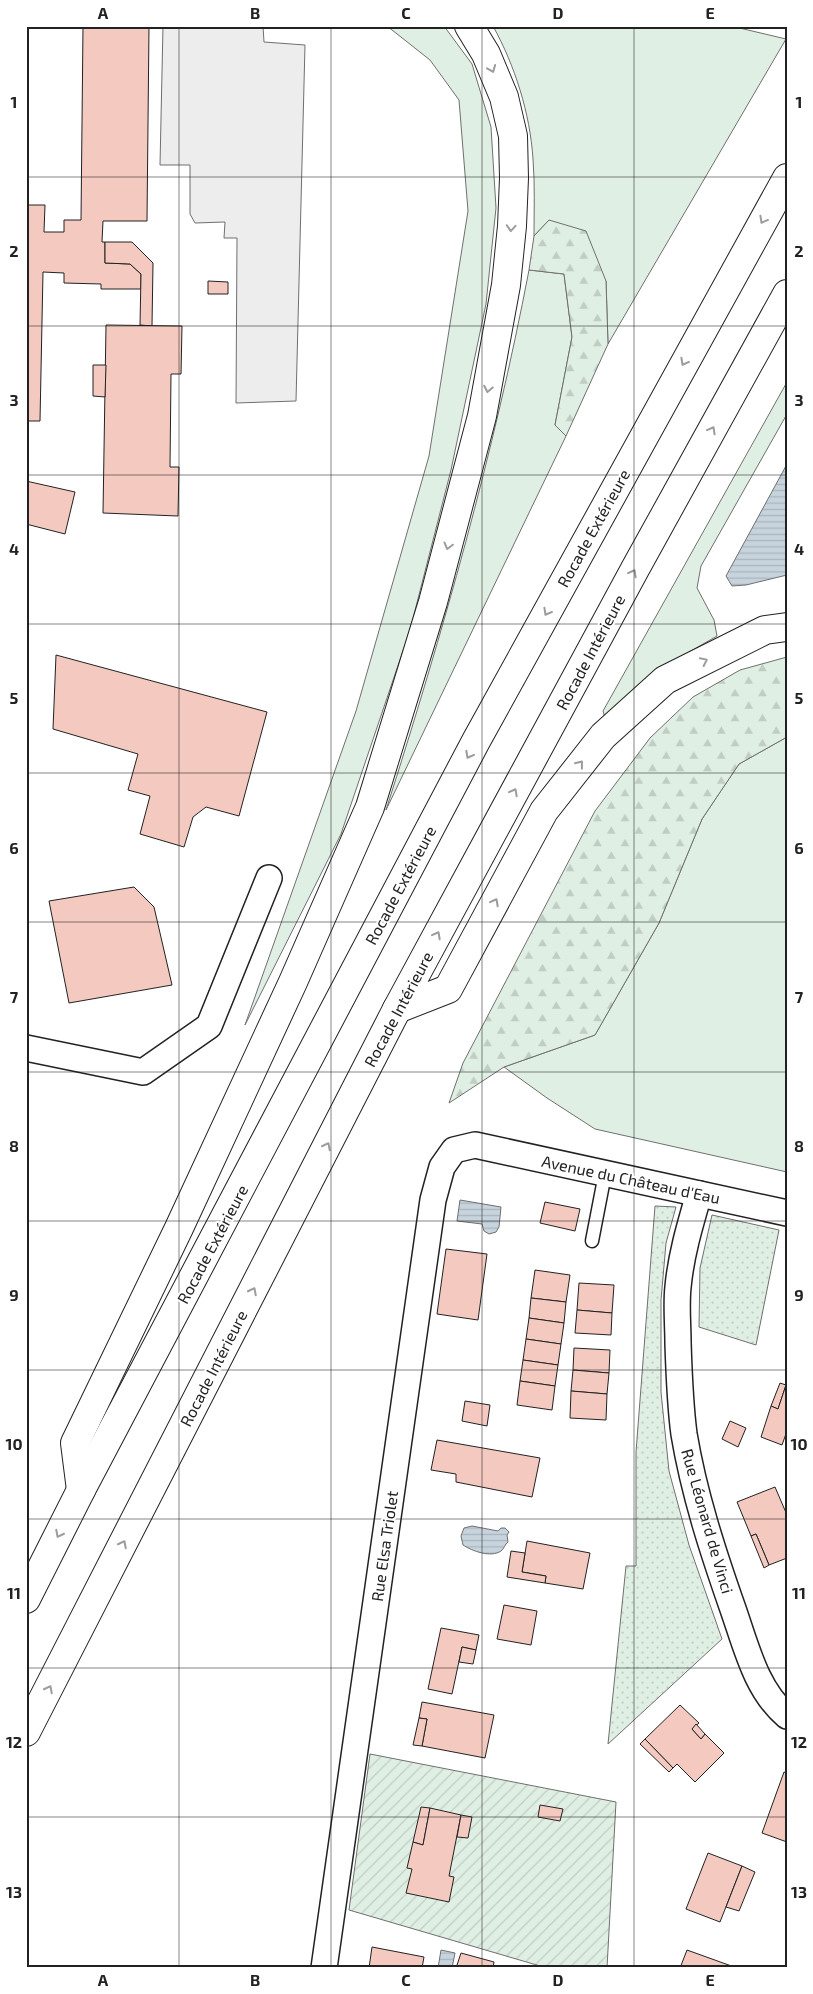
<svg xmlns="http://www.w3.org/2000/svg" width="813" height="1994" font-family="'Exo 2',sans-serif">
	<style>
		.grass { fill: #e0efe3; stroke: #6f6f6f }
		.forest { fill: url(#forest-firs); stroke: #6f6f6f }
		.park { fill: url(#park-dots); stroke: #6f6f6f }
		.garden { fill: url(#garden-furrows); stroke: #6f6f6f }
		.parking { fill: #ededed; stroke: #6f6f6f }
		.water { fill: url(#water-rules); stroke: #6f6f6f }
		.building { fill: #f3c9c0; stroke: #222 }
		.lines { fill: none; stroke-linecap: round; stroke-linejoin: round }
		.lane-casing { stroke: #222; stroke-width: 15 }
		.street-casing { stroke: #222; stroke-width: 28 }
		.highway-casing { stroke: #222; stroke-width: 30 }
		.lane { stroke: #fff; stroke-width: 12 }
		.street { stroke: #fff; stroke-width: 25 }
		.highway { stroke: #fff; stroke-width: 28 }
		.oneway { stroke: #9c9c9c }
		.grid { fill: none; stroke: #222; stroke-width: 1; stroke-opacity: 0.55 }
		.labels { text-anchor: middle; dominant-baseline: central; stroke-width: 4; stroke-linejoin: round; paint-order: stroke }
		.street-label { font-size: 16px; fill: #222; stroke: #fff }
		.neatline { fill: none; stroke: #222; stroke-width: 2 }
		.grid-label { font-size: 16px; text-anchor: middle; font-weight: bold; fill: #222 }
	</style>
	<defs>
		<pattern id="forest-firs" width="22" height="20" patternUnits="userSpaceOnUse" patternTransform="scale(1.25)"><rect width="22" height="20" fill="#e0efe3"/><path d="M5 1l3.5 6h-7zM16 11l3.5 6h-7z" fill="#c0cdc2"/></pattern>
		<pattern id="park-dots" width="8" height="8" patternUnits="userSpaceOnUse" patternTransform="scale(1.25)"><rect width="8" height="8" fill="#e0efe3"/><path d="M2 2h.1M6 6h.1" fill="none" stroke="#c0cdc2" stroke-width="1.8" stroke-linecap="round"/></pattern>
		<pattern id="garden-furrows" width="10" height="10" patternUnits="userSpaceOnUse" patternTransform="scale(1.25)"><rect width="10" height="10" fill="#e0efe3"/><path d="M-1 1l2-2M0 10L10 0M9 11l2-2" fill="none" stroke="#c0cdc2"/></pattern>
		<pattern id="water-rules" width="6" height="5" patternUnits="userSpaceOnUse" patternTransform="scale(1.25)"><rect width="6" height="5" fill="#c7d3dd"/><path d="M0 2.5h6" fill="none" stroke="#abb5bd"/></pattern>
	</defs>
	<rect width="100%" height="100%" fill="#fff"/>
	<g class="grass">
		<polygon points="387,26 444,26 472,64 491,127 496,208 486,304 451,470 410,630 341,834 245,1025 356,711 429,456 468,211 459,100 430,60"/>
		<path d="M493,26H731L786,39L608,344L606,281L549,220L534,236C534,211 535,184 533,159C530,113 515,66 493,26Z"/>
		<path d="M529,270L564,274L572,337L555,425L566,436L386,810C443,632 494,453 529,270Z"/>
		<polygon points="787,382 787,414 701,566 697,588 714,620 717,636 658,670 605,718 603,711"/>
		<polygon points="787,737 787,1172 595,1129 547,1098 504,1067 595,1035 659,923 702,819 739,764"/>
	</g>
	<g class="forest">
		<polygon points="549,220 586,231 606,281 608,344 566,436 555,425 572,337 564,274 529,270 534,236"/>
		<polygon points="787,657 787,737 739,764 702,819 659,923 595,1035 504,1067 449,1103 463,1063 595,811 650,738 693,697 740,670"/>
	</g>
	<g class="park">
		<polygon points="655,1206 676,1207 666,1243 661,1300 661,1392 669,1471 689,1545 722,1639 608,1744 626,1566 636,1566 636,1452"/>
		<polygon points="712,1215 779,1230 756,1345 699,1327 700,1268"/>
	</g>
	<polygon class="garden" points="370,1754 616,1802 607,1968 547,1968 349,1910"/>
	<polygon class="parking" points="163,26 263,26 264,42 305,45 296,401 236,403 237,238 224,238 225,222 195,223 190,214 190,165 160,165"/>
	<g class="water">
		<polygon points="787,464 787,575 746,585 732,586 726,576"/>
		<polygon points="460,1200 501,1207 499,1227 496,1232 489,1234 484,1231 482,1224 457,1221"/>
		<path d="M472,1526L498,1531L501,1528H505L509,1532L507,1535L508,1542C505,1544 504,1549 501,1551C491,1558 472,1551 463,1545L461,1536L464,1528Z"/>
		<polygon points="441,1950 455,1953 452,1968 438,1968"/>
	</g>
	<g class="building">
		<polygon points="83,26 149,26 147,221 103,221 102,242 105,242 105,263 130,264 141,274 141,289 101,289 101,284 64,283 64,273 43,272 40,421 26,421 26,205 45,205 44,232 64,232 64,220 81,220"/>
		<polygon points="105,242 132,242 153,263 152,326 140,325 141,274 130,264 105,263"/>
		<polygon points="208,281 228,282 228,294 208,294"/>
		<polygon points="106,325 182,326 181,374 171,374 170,467 179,467 178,516 103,513"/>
		<polygon points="93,365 106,365 105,397 93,396"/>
		<polygon points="26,481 75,492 65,534 26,524"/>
		<polygon points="56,655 267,712 239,816 206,807 193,817 184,847 140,834 150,796 128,790 138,754 53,729"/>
		<polygon points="134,887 154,907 172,985 69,1003 49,901"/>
		<polygon points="545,1202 580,1209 575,1231 540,1223"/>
		<polygon points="446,1249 487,1254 478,1320 437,1314"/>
		<polygon points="535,1270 570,1275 566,1302 531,1298"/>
		<polygon points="579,1283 614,1285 612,1313 577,1310"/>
		<polygon points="531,1298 566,1302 564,1323 529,1318"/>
		<polygon points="577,1310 612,1313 611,1335 575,1333"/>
		<polygon points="529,1318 564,1323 561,1344 526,1339"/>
		<polygon points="526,1339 561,1344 558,1365 523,1360"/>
		<polygon points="574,1348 610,1350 609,1373 573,1370"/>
		<polygon points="523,1360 558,1365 555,1386 520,1381"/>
		<polygon points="573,1370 609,1373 607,1394 571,1391"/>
		<polygon points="520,1381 555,1386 552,1410 517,1405"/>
		<polygon points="780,1383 786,1385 778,1409 771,1406"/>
		<polygon points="786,1385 787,1431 782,1445 761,1437 771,1406 778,1409"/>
		<polygon points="571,1391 607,1394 606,1420 570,1418"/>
		<polygon points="465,1401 490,1405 487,1426 462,1421"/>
		<polygon points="730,1421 746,1428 738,1447 722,1439"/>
		<polygon points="437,1440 540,1458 532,1497 456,1482 456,1474 431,1470"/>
		<polygon points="775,1487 787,1515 787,1558 769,1565 756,1534 751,1536 737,1502"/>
		<polygon points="756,1534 769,1565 764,1568 751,1536"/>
		<polygon points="527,1541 590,1553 583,1589 545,1583 546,1576 522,1572"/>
		<polygon points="511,1551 525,1553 522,1572 546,1576 545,1583 507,1577"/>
		<polygon points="504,1605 537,1611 531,1645 497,1639"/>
		<polygon points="441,1628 479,1635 476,1650 462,1647 452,1694 428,1689"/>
		<polygon points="462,1647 476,1650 473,1664 459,1662"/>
		<polygon points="422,1702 494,1715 485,1758 422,1746 427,1719 419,1718"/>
		<polygon points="680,1705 699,1723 692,1729 701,1739 705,1734 724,1753 695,1782 677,1764 673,1768 645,1739"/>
		<polygon points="419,1718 427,1719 422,1746 413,1745"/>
		<polygon points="696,1724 705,1734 701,1739 692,1729"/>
		<polygon points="645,1739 673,1768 669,1772 640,1744"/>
		<polygon points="784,1772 787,1773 787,1842 762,1833"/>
		<polygon points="540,1805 563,1809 560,1821 538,1817"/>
		<polygon points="421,1807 430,1808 423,1845 413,1842"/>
		<polygon points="430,1808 461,1815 449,1876 454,1877 449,1902 406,1893 412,1869 407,1868 413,1842 423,1845"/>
		<polygon points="461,1815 472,1817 468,1838 457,1837"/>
		<polygon points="708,1853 742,1866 720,1922 686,1909"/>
		<polygon points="742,1866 755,1872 739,1911 726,1907"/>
		<polygon points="372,1947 424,1957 422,1968 369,1968"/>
		<polygon points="687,1950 737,1968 680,1968"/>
		<polygon points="461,1953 494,1962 493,1968 456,1968"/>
	</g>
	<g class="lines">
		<defs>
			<polyline id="lane" points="592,1241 605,1174"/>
			<g id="street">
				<polyline points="26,1048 143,1072 209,1026 269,878"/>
				<path d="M699,1194C690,1225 681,1255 678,1287C676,1305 678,1325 678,1343C679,1374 680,1404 684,1434C694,1494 713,1552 733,1609C746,1646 756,1690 787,1716"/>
				<polyline points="324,1968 433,1200 442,1167 454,1150 475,1145 787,1213"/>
			</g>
			<g id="highway">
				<polyline points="397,1009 448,989 544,811 603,736 665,680 765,630 787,627"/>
				<polyline points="81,1490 75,1443 179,1228 293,982 370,807 433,602 482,416 506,285 512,226 514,178 513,136 504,97 486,54 469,26"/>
				<polyline points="26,1599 81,1490 476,741 787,178"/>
				<polyline points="26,1732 397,1009 635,569 787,294"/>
			</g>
		</defs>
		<use href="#lane" class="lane-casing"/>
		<use href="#street" class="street-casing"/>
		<use href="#highway" class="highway-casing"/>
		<use href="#lane" class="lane"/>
		<use href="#street" class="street"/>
		<use href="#highway" class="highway"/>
	</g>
	<defs><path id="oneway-chevron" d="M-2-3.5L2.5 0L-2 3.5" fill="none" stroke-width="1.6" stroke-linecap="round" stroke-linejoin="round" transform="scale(1.25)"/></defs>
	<g class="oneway">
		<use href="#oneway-chevron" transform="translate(492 69) rotate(68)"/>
		<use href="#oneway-chevron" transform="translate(763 220) rotate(119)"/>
		<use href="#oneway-chevron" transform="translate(511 228) rotate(94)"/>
		<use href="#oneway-chevron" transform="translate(684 362) rotate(119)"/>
		<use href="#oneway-chevron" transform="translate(488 389) rotate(101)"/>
		<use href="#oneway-chevron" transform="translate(712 430) rotate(-61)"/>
		<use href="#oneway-chevron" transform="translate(448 546) rotate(105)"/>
		<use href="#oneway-chevron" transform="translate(633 573) rotate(-61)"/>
		<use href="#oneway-chevron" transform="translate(547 612) rotate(119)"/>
		<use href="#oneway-chevron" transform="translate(704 661) rotate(-26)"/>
		<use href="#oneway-chevron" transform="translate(469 755) rotate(118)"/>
		<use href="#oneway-chevron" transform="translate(580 764) rotate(-52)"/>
		<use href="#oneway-chevron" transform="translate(514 792) rotate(-62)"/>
		<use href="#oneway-chevron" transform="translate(495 902) rotate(-62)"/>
		<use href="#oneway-chevron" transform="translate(437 935) rotate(-62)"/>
		<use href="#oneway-chevron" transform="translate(327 1146) rotate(-63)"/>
		<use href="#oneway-chevron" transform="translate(253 1291) rotate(-63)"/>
		<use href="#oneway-chevron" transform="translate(59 1534) rotate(117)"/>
		<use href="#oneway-chevron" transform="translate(123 1544) rotate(-63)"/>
		<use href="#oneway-chevron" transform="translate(49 1689) rotate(-63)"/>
	</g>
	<path class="grid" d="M179,26V1968M331,26V1968M482,26V1968M634,26V1968M26,177H787M26,326H787M26,475H787M26,624H787M26,773H787M26,922H787M26,1072H787M26,1221H787M26,1370H787M26,1519H787M26,1668H787M26,1817H787"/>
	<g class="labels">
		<g class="street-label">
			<text transform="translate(593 528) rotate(-61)">Rocade Extérieure</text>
			<text transform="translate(590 652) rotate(-62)">Rocade Intérieure</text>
			<text transform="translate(400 885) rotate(-62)">Rocade Extérieure</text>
			<text transform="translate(398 1009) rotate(-62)">Rocade Intérieure</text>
			<text transform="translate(631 1179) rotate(12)">Avenue du Château d'Eau</text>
			<text transform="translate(212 1244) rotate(-62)">Rocade Extérieure</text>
			<text transform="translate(213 1368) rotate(-63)">Rocade Intérieure</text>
			<text transform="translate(708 1521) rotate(74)">Rue Léonard de Vinci</text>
			<text transform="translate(384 1546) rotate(-82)">Rue Elsa Triolet</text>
		</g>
	</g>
	<rect width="813" height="1994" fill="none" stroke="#ffffff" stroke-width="55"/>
	<rect x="28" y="28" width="758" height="1938" class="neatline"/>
	<g class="grid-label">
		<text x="103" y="19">A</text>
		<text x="255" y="19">B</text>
		<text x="406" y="19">C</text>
		<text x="558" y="19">D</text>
		<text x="710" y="19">E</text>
		<text x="14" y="108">1</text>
		<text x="799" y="108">1</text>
		<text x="14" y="257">2</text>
		<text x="799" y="257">2</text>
		<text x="14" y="406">3</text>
		<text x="799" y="406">3</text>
		<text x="14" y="555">4</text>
		<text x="799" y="555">4</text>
		<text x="14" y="704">5</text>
		<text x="799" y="704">5</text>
		<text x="14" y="854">6</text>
		<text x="799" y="854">6</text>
		<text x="14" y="1003">7</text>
		<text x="799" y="1003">7</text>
		<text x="14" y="1152">8</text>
		<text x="799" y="1152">8</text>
		<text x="14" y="1301">9</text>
		<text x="799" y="1301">9</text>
		<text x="14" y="1450">10</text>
		<text x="799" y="1450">10</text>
		<text x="14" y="1599">11</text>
		<text x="799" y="1599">11</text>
		<text x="14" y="1748">12</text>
		<text x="799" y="1748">12</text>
		<text x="14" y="1898">13</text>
		<text x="799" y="1898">13</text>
		<text x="103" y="1986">A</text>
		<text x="255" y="1986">B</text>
		<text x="406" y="1986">C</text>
		<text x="558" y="1986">D</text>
		<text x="710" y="1986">E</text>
	</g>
</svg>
